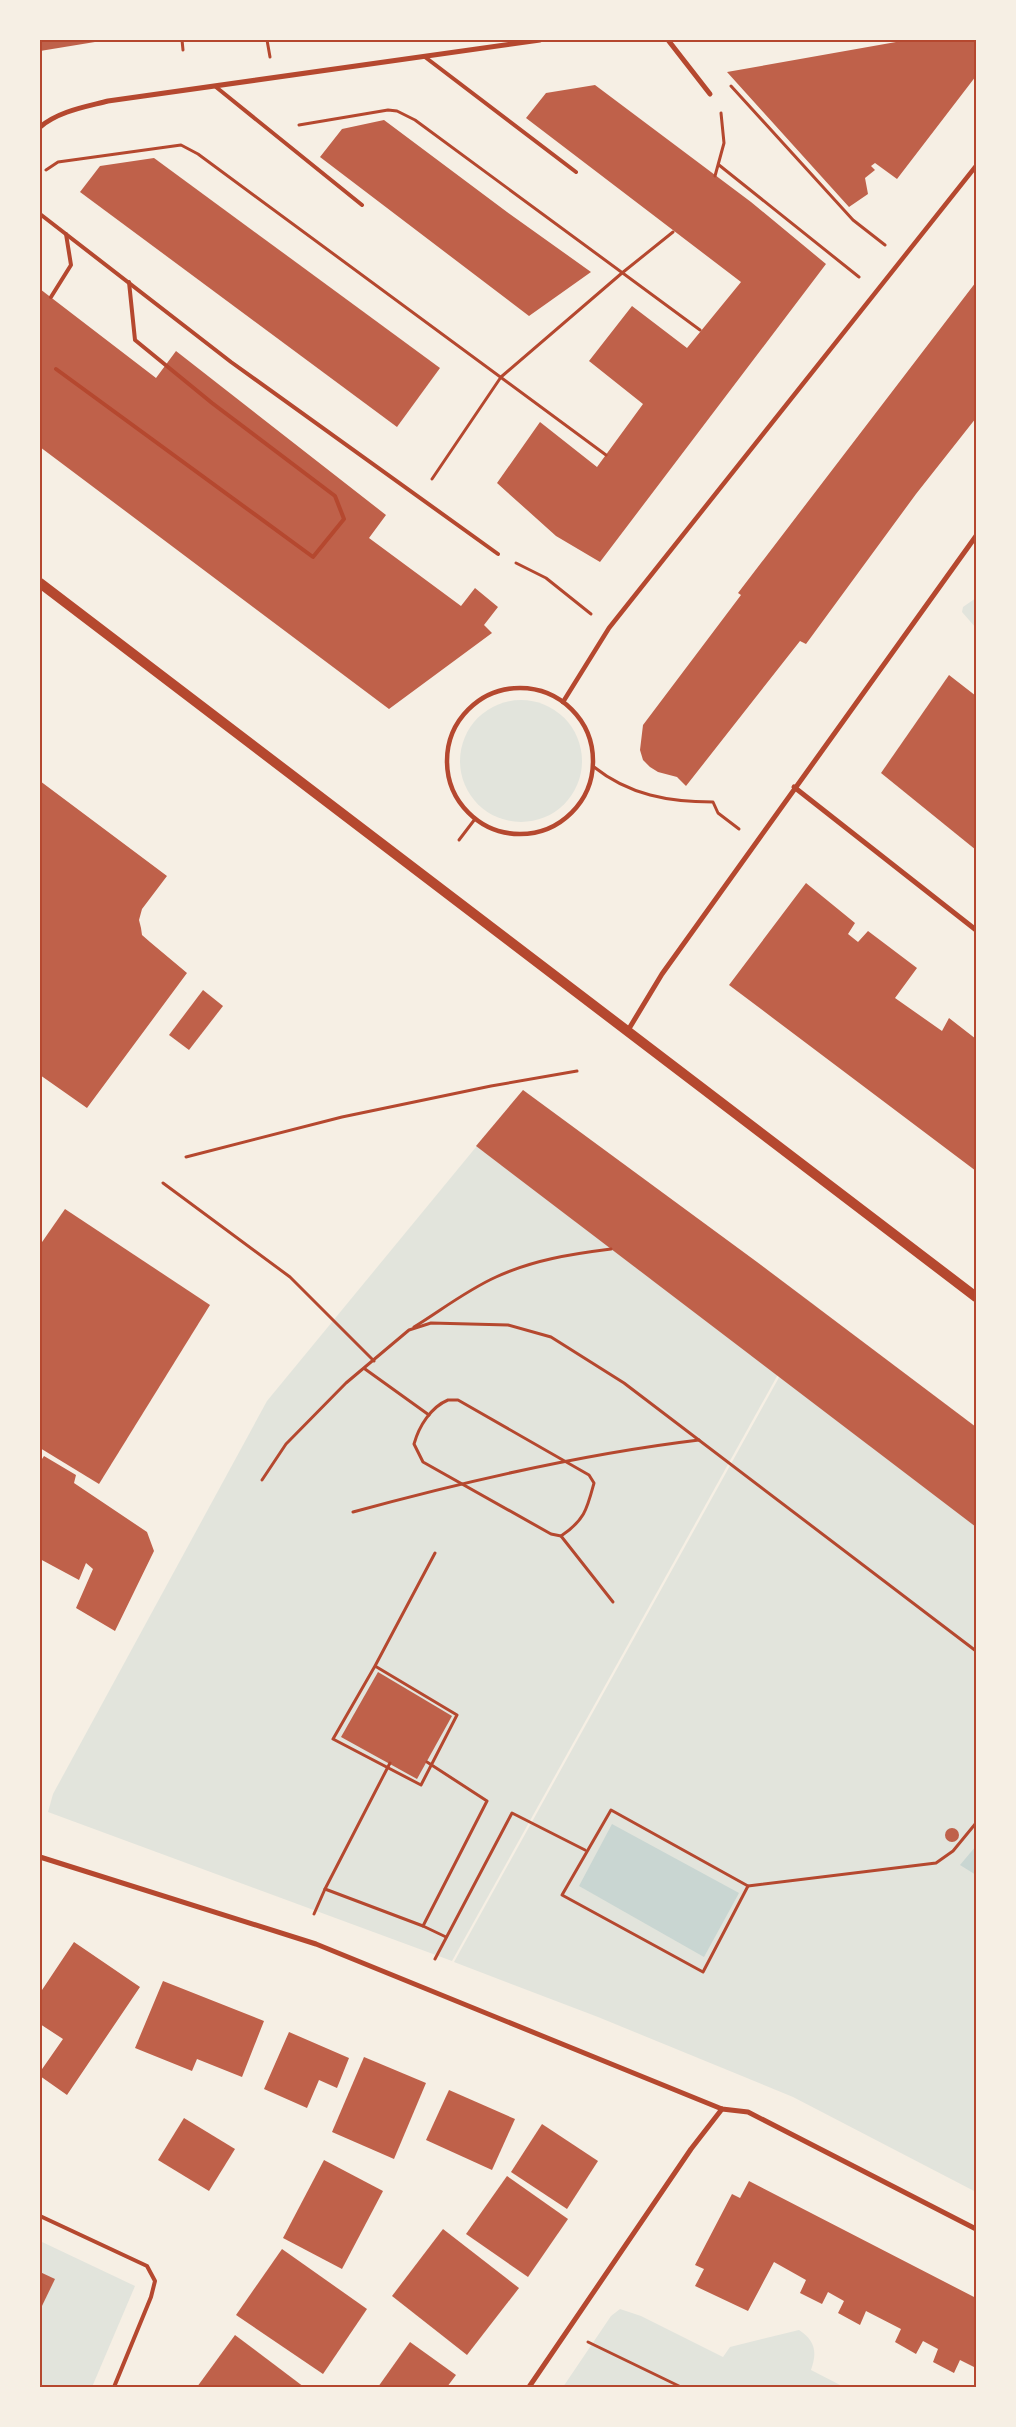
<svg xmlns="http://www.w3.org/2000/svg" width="1016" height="2427" font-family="'Roboto Condensed',sans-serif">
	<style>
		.green { fill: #e2e4dc }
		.water { fill: #c9d6d2 }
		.building { fill: #bf614a }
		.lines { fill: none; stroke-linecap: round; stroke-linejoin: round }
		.path { stroke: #b5482f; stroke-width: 3 }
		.service { stroke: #b5482f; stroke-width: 4 }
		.pedestrian { stroke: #b5482f; stroke-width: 4.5 }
		.minor { stroke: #b5482f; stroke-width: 5 }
		.secondary { stroke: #b5482f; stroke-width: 10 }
		.neatline { fill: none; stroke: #b5482f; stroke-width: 2 }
	</style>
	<rect width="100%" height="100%" fill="#f6efe4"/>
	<g class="green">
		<polygon points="976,598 976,628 962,612 963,607"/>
		<circle cx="521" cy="761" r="61"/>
		<polygon points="523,1090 816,1306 452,1961 48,1812 53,1794 267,1401"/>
		<polygon points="816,1311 976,1432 976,2192 793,2097 598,2017 454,1962"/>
		<polygon points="40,2241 135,2286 92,2387 40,2387"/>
		<path d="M620,2309L641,2316L723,2357L730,2347L799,2330C816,2341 817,2353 811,2370L844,2387H563L611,2316Z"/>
	</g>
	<g class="water">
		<polygon points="612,1824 739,1893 704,1957 579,1886"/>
		<polygon points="976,1846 976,1875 960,1865"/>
	</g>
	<g class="building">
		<polygon points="40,40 101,40 101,41 40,51"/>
		<polygon points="898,40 976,40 976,76 897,179 875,163 871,166 875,170 865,178 868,194 849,207 727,72 896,42"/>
		<polygon points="595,85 751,202 826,264 600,562 556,536 497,483 540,422 597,467 643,404 589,361 632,306 687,348 741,282 526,118 546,93"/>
		<polygon points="384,120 507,212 591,272 529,316 320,157 342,129"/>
		<polygon points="154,158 440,368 397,427 80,192 100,166"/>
		<polygon points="976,282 976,418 916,494 806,644 800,641 686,786 677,777 658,772 650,767 643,760 640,750 643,725 741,595 738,593"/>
		<polygon points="40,289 156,378 176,351 386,515 369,538 461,606 475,588 498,607 484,625 492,633 389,709 40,447"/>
		<polygon points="949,675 976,696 976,850 881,773"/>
		<polygon points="40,781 167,876 142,909 139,920 141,928 142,935 150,942 187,973 87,1108 40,1075"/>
		<polygon points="806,883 855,923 848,934 858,942 868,931 917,968 895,998 942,1031 949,1018 976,1039 976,1171 729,985"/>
		<polygon points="203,990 223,1006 189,1050 169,1035"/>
		<polygon points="523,1090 757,1262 976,1427 976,1527 476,1146"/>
		<polygon points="65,1209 210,1305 99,1484 40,1448 40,1245"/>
		<polygon points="44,1456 76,1475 74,1483 147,1532 154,1551 115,1631 76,1608 93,1569 86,1563 79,1580 40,1559 40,1462"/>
		<polygon points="378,1672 452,1716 417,1779 341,1737"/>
		<circle cx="952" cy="1835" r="7"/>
		<polygon points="74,1942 140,1987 67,2095 40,2076 40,2072 63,2039 40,2024 40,1993"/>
		<polygon points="163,1981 264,2021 242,2077 197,2059 192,2071 135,2048"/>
		<polygon points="289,2032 349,2058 337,2088 319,2080 307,2108 264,2089"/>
		<polygon points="364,2057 426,2083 394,2159 332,2132"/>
		<polygon points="449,2090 515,2119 492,2170 426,2140"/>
		<polygon points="184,2118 235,2149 209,2191 158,2160"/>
		<polygon points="542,2124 598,2161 567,2209 511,2172"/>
		<polygon points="324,2160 383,2191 342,2269 283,2238"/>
		<polygon points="507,2176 568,2219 528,2277 466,2234"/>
		<polygon points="749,2181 976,2298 976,2368 960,2360 954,2373 933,2362 938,2349 923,2341 916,2354 895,2342 901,2329 866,2311 860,2325 838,2313 844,2301 828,2292 822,2304 800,2293 806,2280 774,2262 748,2311 695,2286 704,2269 695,2265 732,2194 740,2198"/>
		<polygon points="443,2229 519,2288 467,2355 392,2296"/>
		<polygon points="282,2249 367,2309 323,2374 236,2315"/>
		<polygon points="40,2272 55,2279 40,2310"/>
		<polygon points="235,2335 304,2387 197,2387"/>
		<polygon points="410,2342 456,2375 447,2387 378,2387"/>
	</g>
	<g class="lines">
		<g class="path">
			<polyline points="182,40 183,50"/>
			<polyline points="267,40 270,57"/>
			<polyline points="731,86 853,220 885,245"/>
			<polyline points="299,125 388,110 397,111 415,120 700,330"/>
			<polyline points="719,165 859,277"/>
			<polyline points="46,170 58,162 181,145 198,154 606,455"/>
			<polyline points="715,176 724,143 721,113"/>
			<polyline points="432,479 501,377 622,273 673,232"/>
			<polyline points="516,563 546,578 591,614"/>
			<path d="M594,767C629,795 669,802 713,802L718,813L739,829"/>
			<polyline points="459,840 475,819"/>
			<polyline points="186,1157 342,1117 491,1086 577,1071"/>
			<polyline points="163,1183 290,1277 374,1361"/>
			<path d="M414,1327C440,1311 467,1290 496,1277C533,1260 571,1254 611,1249"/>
			<polyline points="365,1369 429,1415"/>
			<path d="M448,1400H458L589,1475L594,1483C587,1509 585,1520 561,1536L551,1534L423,1462L414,1444C419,1426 431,1407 448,1400Z"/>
			<polyline points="262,1480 286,1444 346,1383 409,1330 431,1323 508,1325 551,1337 624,1383 976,1651"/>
			<path d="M353,1512C466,1481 582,1454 699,1440"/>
			<polyline points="561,1536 613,1602"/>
			<polyline points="375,1666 333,1739 421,1785 457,1715 375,1666 435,1553"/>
			<polyline points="390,1763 325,1889 423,1926 446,1937"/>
			<polygon points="611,1810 748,1886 703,1972 562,1895"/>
			<polyline points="748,1886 936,1863 953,1851 976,1823"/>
			<polyline points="314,1914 325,1889"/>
			<polyline points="423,1926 487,1801 427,1762"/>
			<polyline points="435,1959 512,1813 585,1850"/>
			<polyline points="588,2342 681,2387"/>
		</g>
		<g class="service">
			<polyline points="425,57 576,172"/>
			<polyline points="216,87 362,205"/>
			<polyline points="40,214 231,362 498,554"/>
			<polyline points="51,297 71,265 66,234"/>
			<polyline points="56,369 313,557 344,519 335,496 212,403 135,340 129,282"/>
			<polyline points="40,2216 147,2266 155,2281 151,2297 114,2387"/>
		</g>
		<g class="pedestrian">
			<circle cx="520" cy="761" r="73"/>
			<polyline points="563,702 609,628 976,166"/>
		</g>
		<g class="minor">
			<polyline points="668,40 710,94"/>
			<path d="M40,127C59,111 85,107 108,101L540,40"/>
			<polyline points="794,787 976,930"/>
			<polyline points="627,1032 662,974 976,536"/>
			<polyline points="40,1857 316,1944 722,2109 748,2112 976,2229"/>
			<polyline points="529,2387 691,2149 722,2109"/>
		</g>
		<polyline class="secondary" points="40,583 976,1297"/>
	</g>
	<rect width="1016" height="2427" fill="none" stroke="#f6efe4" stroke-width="82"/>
	<rect x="41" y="41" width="934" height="2345" class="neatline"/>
</svg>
